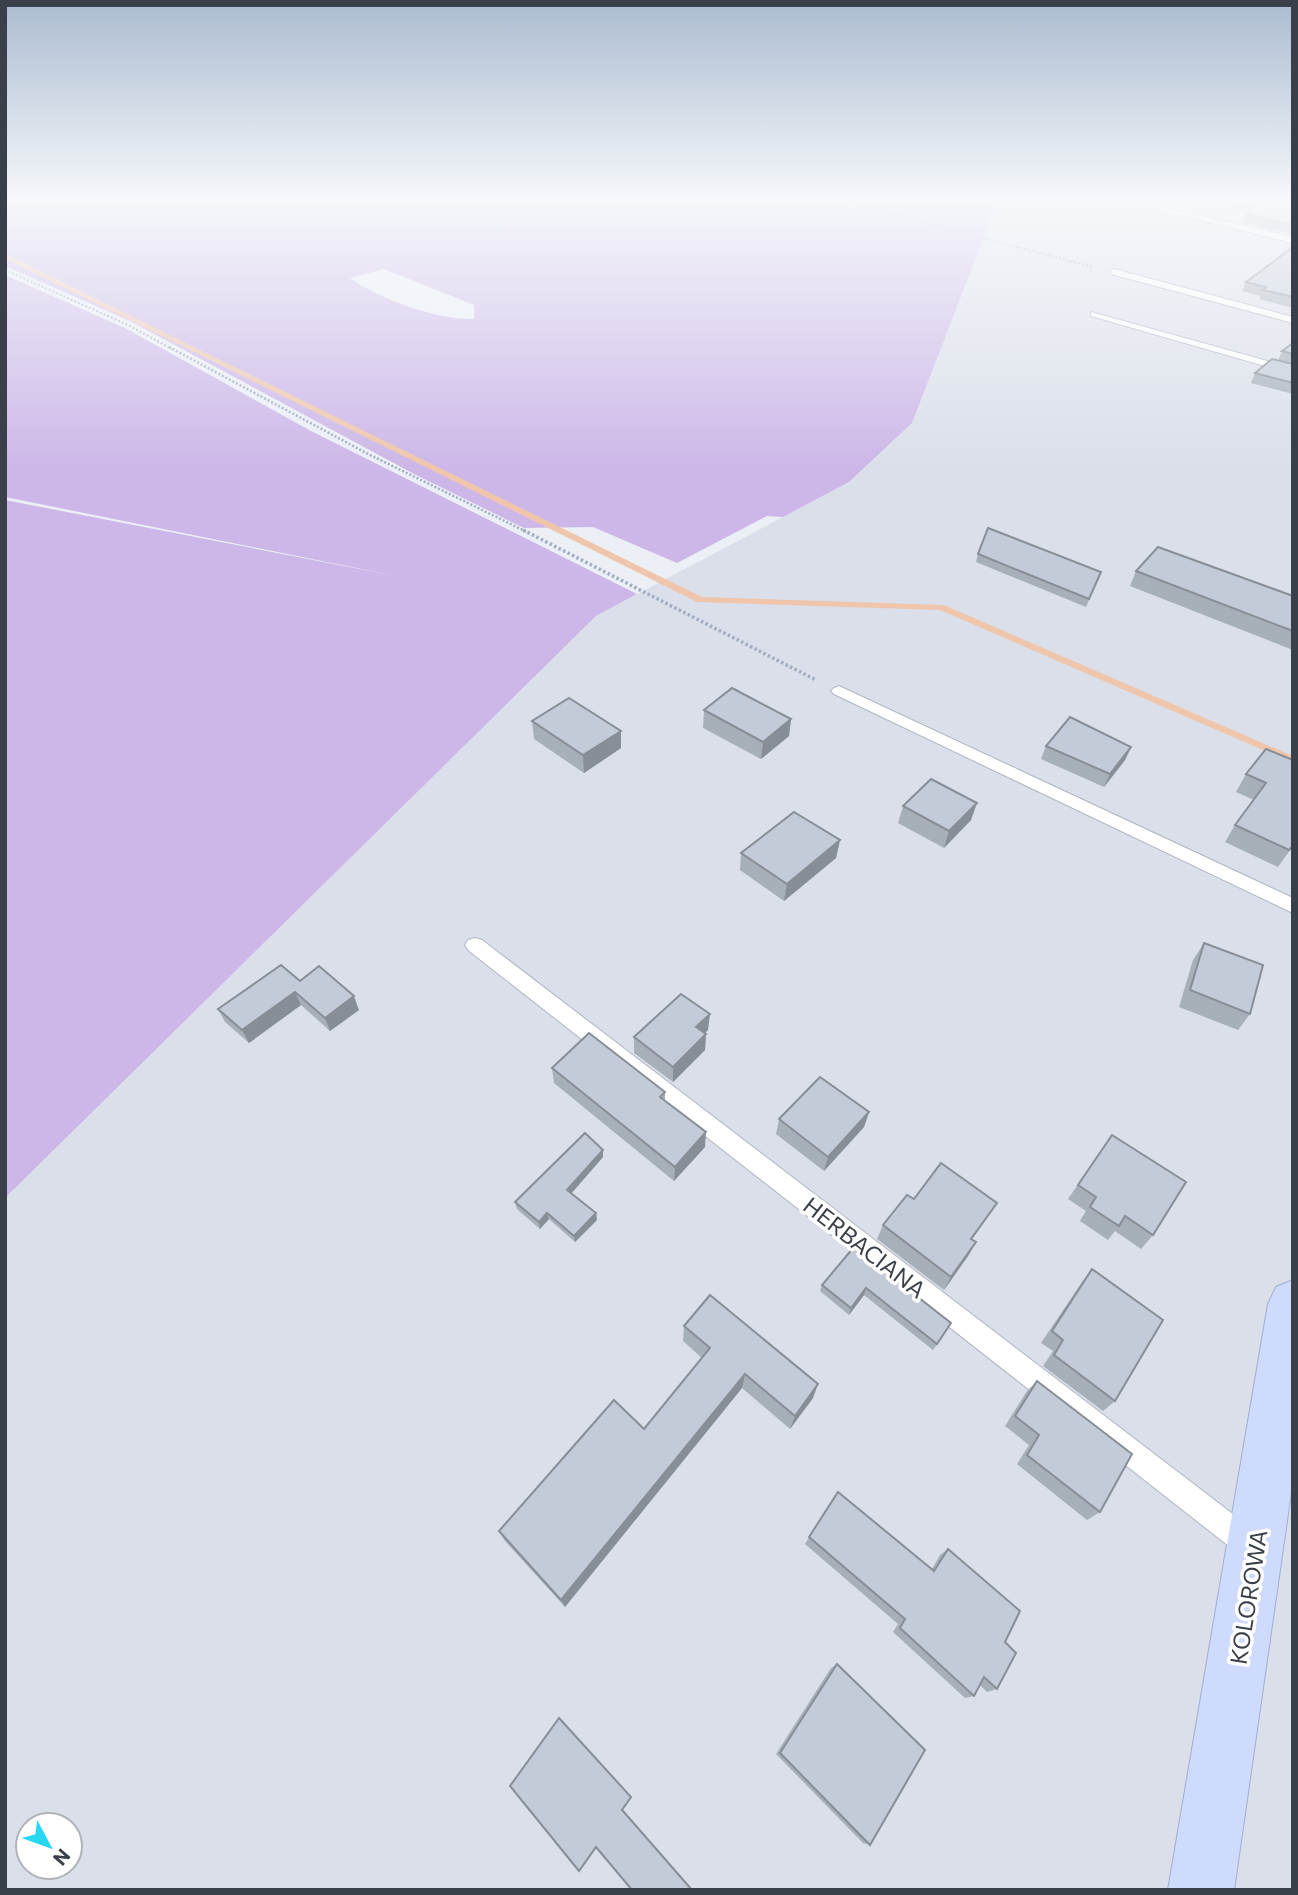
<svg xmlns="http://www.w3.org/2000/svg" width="1298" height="1895" font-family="Commissioner,sans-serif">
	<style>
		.residential { fill: #dbdfe9; fill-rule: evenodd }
		.green { fill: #ccb7e8; fill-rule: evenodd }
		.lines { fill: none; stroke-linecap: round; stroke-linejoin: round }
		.stream { fill: #efc6ac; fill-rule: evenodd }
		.lane-casing { stroke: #afb6c1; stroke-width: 2 }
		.secondary-casing { stroke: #a0afd6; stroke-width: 2 }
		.path-far2 { stroke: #a0adc2; stroke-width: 2; stroke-dasharray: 2 2; stroke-linecap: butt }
		.path-far1 { stroke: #a0adc2; stroke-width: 2.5; stroke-dasharray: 2 2; stroke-linecap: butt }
		.path { stroke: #a0adc2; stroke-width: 3.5; stroke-dasharray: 2.5 2.5; stroke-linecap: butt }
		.lane { fill: #fff; fill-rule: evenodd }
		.secondary { fill: #cfdbfd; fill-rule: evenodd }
		.wall { fill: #a7afb9 }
		.shaded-wall { fill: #888e96 }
		.building { fill: #c2cbd7; stroke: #888e96; stroke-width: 2 }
		.labels { text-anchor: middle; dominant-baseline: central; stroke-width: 7; stroke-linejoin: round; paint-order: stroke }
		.near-street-label { font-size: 23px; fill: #3a404a; stroke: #fff }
	</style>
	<rect width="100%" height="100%" fill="#eceff6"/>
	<path class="residential" d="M992,203H1293V1890H5V1198L596,616L849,482L912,423L997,205ZM28,1825H70V1867H28Z"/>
	<g class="green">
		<path d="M5,203H991L997,204L912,423L849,482L783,517L767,516L677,563L593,527L524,528L414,474L132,322L5,266ZM384,269L474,305V319C437,320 381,300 350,278Z"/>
		<polygon points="5,275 125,328 311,431 637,594 596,616 5,1198 5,500 411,579 5,497"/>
	</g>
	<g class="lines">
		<polygon class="stream" points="5,254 702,597 944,605 1293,756 1293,763 940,610 697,602 5,258"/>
		<defs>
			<g id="lane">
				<polygon points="1130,203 1144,203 1293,237 1293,243"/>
				<polygon points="1114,269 1293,317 1293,323 1111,274 1111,270"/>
				<polygon points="1091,312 1293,368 1293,374 1091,316"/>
				<polygon points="839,686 1293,898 1293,913 834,694 831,691 834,688"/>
				<polygon points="475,938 482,940 1259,1534 1263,1544 1259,1554 1249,1558 1239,1554 468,950 465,945 468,940"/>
			</g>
			<polygon id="secondary" points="1293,1280 1293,1479 1234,1890 1168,1890 1268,1304 1276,1287"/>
		</defs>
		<use href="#lane" class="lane-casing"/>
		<use href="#secondary" class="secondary-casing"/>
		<g class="path-far2">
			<polyline points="850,203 1093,267"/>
			<polyline points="5,270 128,325 172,349"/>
		</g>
		<polyline class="path-far1" points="169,347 370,455 527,532"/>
		<polyline class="path" points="523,530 816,680"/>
		<use href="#lane" class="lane"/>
		<use href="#secondary" class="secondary"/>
	</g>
	<g class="wall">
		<polygon points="1209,203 1293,203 1293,234 1242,223 1246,214 1249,212"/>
		<polygon points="1293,247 1293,308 1259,299 1260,296 1242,291 1246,282"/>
		<polygon points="1293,343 1293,394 1251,383 1255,373 1278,361 1282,351"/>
		<polygon points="978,554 1101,572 1086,607 976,562"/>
		<polygon points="1136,571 1293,596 1293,650 1130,586"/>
		<polygon points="704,710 791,719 789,736 761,759 703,728"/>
		<polygon points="532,721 621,748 584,773 534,739"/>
		<polygon points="1046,746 1131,747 1125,760 1104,787 1041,759"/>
		<polygon points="1266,749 1293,846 1278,867 1225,842 1235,825 1254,800 1236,792 1246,774"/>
		<polygon points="903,806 971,820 944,848 898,823"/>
		<polygon points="840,840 836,858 784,901 740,870 741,853"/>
		<polygon points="1204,943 1250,1014 1238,1030 1179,1007 1193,960"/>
		<polygon points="300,981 359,1010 330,1031 301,1005 249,1043 225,1022 218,1009"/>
		<polygon points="708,1030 705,1033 706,1034 705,1050 673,1082 634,1053 634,1037"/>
		<polygon points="552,1068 665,1092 665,1100 705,1147 674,1181 554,1083"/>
		<polygon points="869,1112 864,1127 824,1171 776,1134 779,1119"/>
		<polygon points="1112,1135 1153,1235 1141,1249 1115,1231 1108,1240 1080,1221 1086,1211 1068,1199"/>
		<polygon points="603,1157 572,1193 596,1213 597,1220 575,1242 549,1219 540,1229 517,1209 515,1202"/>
		<polygon points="914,1199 988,1216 972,1239 976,1242 968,1256 944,1290 877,1239 883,1225"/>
		<polygon points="854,1247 951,1323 933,1350 864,1295 849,1315 820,1291 822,1285"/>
		<polygon points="1092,1269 1115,1401 1103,1411 1043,1366 1053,1351 1041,1343 1082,1282"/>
		<polygon points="684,1326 813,1398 790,1429 742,1388 565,1607 505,1541 499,1531 644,1429 702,1358 683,1341"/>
		<polygon points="1037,1381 1100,1512 1087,1520 1017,1464 1029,1445 1005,1426 1027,1391"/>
		<polygon points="838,1492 932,1569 940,1555 948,1549 1005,1642 997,1689 987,1692 980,1685 974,1696 965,1698 893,1632 898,1624 805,1544"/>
		<polygon points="837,1664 870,1845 863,1843 776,1754 831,1668"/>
	</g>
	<g class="shaded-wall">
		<polygon points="791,719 789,736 761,759 763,742"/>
		<polygon points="621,731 621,748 584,773 583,755"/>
		<polygon points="1131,747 1125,760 1104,787 1110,774"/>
		<polygon points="977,803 971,820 944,848 949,831"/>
		<polygon points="840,840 836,858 784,901 787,884"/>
		<polygon points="295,992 301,1005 249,1043 242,1030"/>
		<polygon points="354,996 359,1010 330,1031 325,1018"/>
		<polygon points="710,1014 708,1030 695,1043 696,1027"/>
		<polygon points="706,1034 705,1050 673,1082 673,1067"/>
		<polygon points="869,1112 864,1127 824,1171 828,1157"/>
		<polygon points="706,1132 705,1147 674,1181 675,1167"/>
		<polygon points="603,1150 603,1157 568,1197 567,1190"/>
		<polygon points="547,1213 549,1219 540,1229 539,1222"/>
		<polygon points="596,1213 597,1220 575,1242 574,1236"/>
		<polygon points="976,1242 968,1256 944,1290 951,1277"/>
		<polygon points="866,1288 864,1295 849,1315 851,1308"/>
		<polygon points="745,1374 742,1388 565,1607 561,1600"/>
		<polygon points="818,1384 813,1398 790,1429 795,1416"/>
		<polygon points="622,1810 623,1810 693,1890 692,1890"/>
	</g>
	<g class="building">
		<polygon points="1250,203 1293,203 1293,225 1246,214 1260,205"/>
		<polygon points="1293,247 1293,297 1263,290 1266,287 1246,282"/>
		<polygon points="1293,343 1293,354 1282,351"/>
		<polygon points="1272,359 1293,364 1293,383 1255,373"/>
		<polygon points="988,528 1101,572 1089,599 978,554"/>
		<polygon points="1158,547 1293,596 1293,631 1136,571"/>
		<polygon points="732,688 791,719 763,742 704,710"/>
		<polygon points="569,698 621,731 583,755 532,721"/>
		<polygon points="1070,717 1131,747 1110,774 1046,746"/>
		<polygon points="1266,749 1293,760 1293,845 1289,850 1235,825 1266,783 1246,774"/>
		<polygon points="931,779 977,803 949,831 903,806"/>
		<polygon points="794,812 840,840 787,884 741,853"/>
		<polygon points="1204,943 1263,965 1250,1014 1190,990"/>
		<polygon points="281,965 300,981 319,966 354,996 325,1018 295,992 242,1030 218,1009"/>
		<polygon points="681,994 710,1014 696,1027 706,1034 673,1067 634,1037"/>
		<polygon points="589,1033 665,1092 660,1097 706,1132 675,1167 552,1068"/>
		<polygon points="820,1077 869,1112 828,1157 779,1119"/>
		<polygon points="585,1133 603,1150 567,1190 596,1213 574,1236 547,1213 539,1222 515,1202"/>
		<polygon points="1112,1135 1186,1182 1153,1235 1125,1216 1119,1226 1090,1207 1096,1197 1078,1185"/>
		<polygon points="941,1163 997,1203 971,1239 976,1242 951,1277 883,1225 907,1195 914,1199"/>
		<polygon points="854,1247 951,1323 937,1344 866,1288 851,1308 822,1285"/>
		<polygon points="1092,1269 1163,1320 1115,1401 1054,1355 1063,1340 1052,1331"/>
		<polygon points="710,1295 818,1384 795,1416 745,1374 561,1600 499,1531 614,1400 644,1429 710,1348 684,1326"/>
		<polygon points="1037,1381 1132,1454 1100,1512 1027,1455 1039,1435 1015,1416"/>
		<polygon points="838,1492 934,1571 948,1549 1020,1611 1005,1642 1016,1653 997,1689 984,1677 974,1696 900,1628 905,1619 809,1537"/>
		<polygon points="837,1664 925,1750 870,1845 780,1753"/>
		<polygon points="559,1718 631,1797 622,1810 692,1890 632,1890 596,1847 579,1871 510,1786"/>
	</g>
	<linearGradient id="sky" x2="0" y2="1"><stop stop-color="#abbbd0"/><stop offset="0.43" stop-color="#f6f8fb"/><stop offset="1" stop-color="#f6f8fb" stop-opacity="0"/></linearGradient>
	<rect width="1298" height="468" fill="url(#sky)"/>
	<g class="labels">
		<g class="near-street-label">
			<text transform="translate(865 1247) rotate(38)">HERBACIANA</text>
			<text transform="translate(1248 1597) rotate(-81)">KOLOROWA</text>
		</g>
	</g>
	<rect width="1298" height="1895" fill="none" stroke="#3a404a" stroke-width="14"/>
	<g transform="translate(49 1846) rotate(131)"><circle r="33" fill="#ffffff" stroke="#b0b3b7" stroke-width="2"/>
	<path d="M0-5L12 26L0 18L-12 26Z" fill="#26d8f3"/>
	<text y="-10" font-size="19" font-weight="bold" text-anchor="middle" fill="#3a404a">N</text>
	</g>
</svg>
